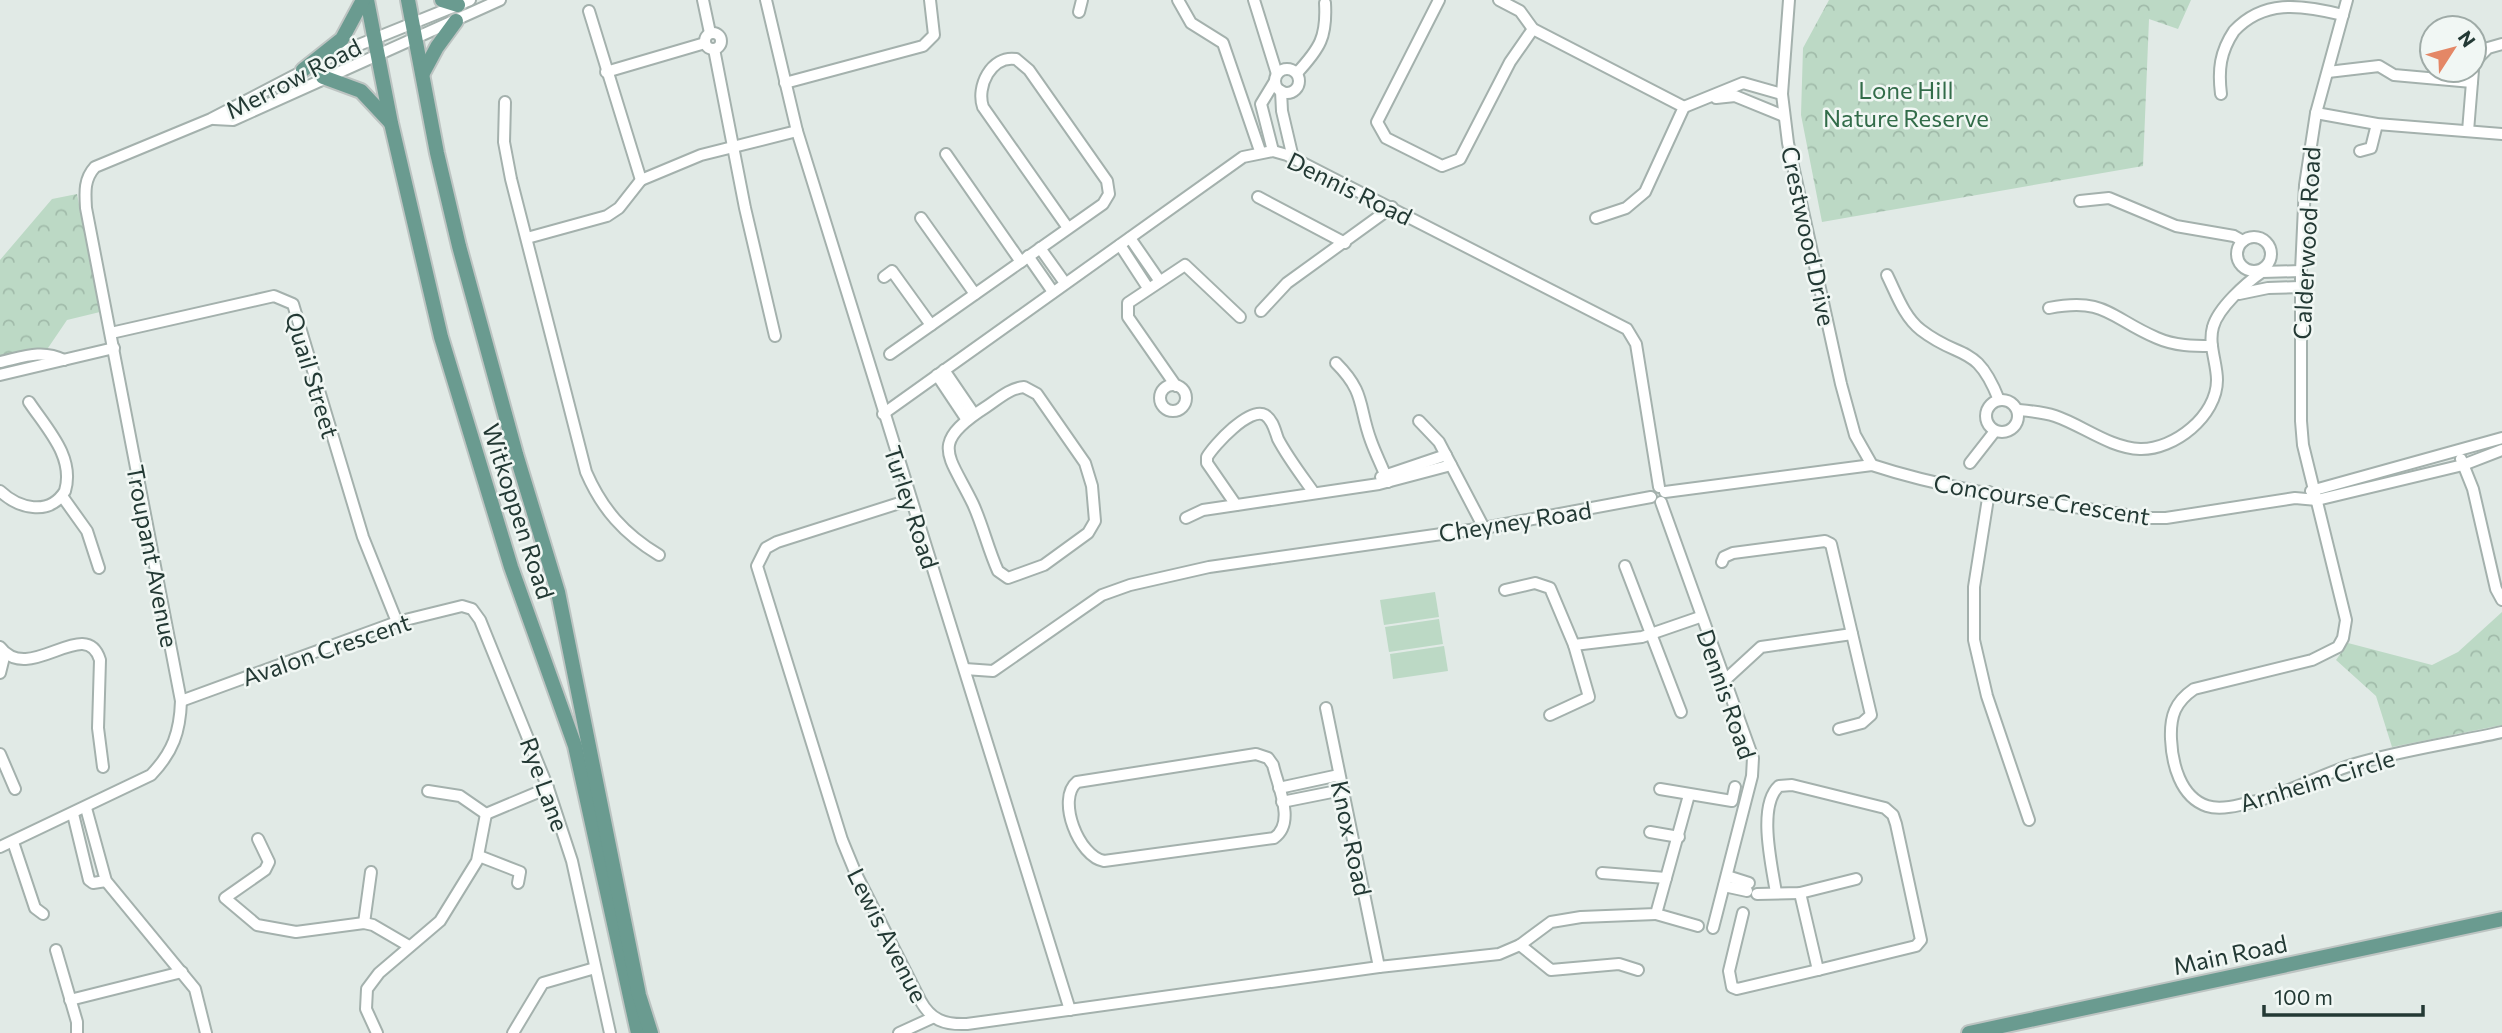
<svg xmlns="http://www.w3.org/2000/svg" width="2502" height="1033" font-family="Commissioner,sans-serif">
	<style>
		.forest { fill: url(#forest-crowns) }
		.garden { fill: #bcd9c5 }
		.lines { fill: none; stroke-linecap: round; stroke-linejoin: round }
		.minor-casing { stroke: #a4b1ad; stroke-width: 14 }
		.major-casing { stroke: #bdc4c2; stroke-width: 18 }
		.minor { stroke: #fff; stroke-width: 10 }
		.major { stroke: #6a9b90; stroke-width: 14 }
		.labels { text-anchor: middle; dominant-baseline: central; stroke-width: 5; stroke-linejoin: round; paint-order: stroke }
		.street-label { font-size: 24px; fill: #233934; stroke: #f1f7f4 }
		.park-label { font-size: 24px; fill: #326c49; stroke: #f1f7f4 }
	</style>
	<defs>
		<pattern id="forest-crowns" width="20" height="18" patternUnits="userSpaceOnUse" patternTransform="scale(1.75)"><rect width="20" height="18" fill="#bcd9c5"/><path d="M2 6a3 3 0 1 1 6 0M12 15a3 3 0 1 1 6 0" fill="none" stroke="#a1bbaa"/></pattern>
	</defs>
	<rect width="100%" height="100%" fill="#e1eae6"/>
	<g class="forest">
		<polygon points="1829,0 2191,0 2178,29 2149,19 2143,166 1822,222 1801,115 1803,48"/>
		<polygon points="77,194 100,312 67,320 48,348 0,358 0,260 52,199"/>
		<polygon points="2502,612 2502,725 2392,747 2376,696 2336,660 2348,643 2432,665 2458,652"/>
	</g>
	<g class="garden">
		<polygon points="1435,592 1439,617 1384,625 1380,600"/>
		<polygon points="1439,619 1443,644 1389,652 1385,627"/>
		<polygon points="1444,646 1448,671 1393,679 1390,654"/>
	</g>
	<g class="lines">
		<defs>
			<g id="minor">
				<polyline points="703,0 710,33"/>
				<polyline points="766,0 797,131 1070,1010"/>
				<polyline points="1178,0 1191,23 1223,43 1260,151"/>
				<polyline points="1254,0 1277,74"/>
				<polyline points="1439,0 1377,122 1386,138 1442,166 1460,159 1510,62 1533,29"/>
				<polyline points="1499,0 1520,11 1533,29 1684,107 1645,192 1626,208 1596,218"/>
				<polyline points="1789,0 1782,94 1788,143 1841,384 1855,435 1872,465"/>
				<path d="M2347,0L2316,113L2305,185L2301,271V421L2303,445L2346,620L2343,638L2338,647L2312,660L2194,689C2175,702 2170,716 2171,739C2172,763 2180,797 2207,806C2222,811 2244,804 2260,800C2293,791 2322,774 2355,764C2403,750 2453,743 2502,732"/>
				<polyline points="589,11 641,180 701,155 797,131"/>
				<polyline points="1079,12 1082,0"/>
				<circle cx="713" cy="41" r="8"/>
				<polyline points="714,49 745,208 775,336"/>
				<polyline points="2474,62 2488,48 2502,44"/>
				<circle cx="1287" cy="81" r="12"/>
				<polyline points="606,72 705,43"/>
				<polyline points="2328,72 2379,66 2394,75 2472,82"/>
				<path d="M1297,73C1320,48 1327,37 1325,3"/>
				<polyline points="785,83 923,46 934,35 930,0"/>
				<polyline points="1281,91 1282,111 1293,158"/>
				<path d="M2221,94C2218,70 2220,52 2234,31C2263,0 2299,4 2343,15"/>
				<polyline points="1716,98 1735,96 1784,116"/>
				<path d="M505,102L504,142L511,179L586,472C602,509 624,534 659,555"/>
				<polyline points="1684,107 1743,83 1782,94"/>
				<polyline points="2316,113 2377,124 2502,134"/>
				<polyline points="214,119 233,120 500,0"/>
				<polyline points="2468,131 2473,70"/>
				<polyline points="1273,151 1261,104 1275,81"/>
				<polyline points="2360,151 2371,148 2377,124"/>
				<polyline points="946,154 1021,262"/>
				<polyline points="1258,197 1345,243"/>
				<polyline points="2080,201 2109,198 2176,226 2234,236 2243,241"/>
				<polyline points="921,218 975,294"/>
				<circle cx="2254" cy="254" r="17"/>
				<polyline points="527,238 607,216 619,208 641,180"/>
				<polyline points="1130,238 1159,280"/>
				<polyline points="1120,245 1148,288"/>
				<polyline points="1040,248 1065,283"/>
				<polyline points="1028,256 1053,292"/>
				<path d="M1887,275C1896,293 1904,317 1921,330C1961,361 1976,342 1999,400"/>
				<polyline points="884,277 892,271 931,325"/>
				<polyline points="2239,294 2268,288 2300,287"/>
				<path d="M2049,308C2106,297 2110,318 2157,338C2175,346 2194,346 2212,346"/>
				<polyline points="1261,311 1287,283 1392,207"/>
				<polyline points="111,333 274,296 293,304 363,537 397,622"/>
				<path d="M890,354L1103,204L1109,194L1107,181L1029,70L1016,59C991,55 976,87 983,107L1068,228"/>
				<path d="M0,362C23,357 42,349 64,360"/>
				<path d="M1336,363C1366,393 1358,406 1371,441C1376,455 1383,468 1388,482"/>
				<polyline points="944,370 974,414"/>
				<polyline points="0,375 114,348"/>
				<polyline points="937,375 967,420"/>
				<circle cx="1173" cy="398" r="13"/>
				<polyline points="1176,386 1128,317 1128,303 1185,265 1240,317"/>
				<path d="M1024,387L1037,394L1085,463L1092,486L1095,521L1088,533L1044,565L1008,578L998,571C988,549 983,526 973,504C949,454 928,444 986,407C998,399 1010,388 1024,387Z"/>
				<circle cx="2002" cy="416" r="16"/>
				<path d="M2018,410C2030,411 2043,412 2055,416C2082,425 2110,448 2140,449C2174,450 2217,416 2217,380C2217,363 2208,344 2213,327C2218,308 2246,283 2262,272L2301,271"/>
				<polyline points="883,414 1243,157 1273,151 1287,155 1627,329 1636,344 1659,487"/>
				<polyline points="1419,421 1439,442 1484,528"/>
				<polyline points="2461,459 2473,489 2496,589 2502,600"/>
				<polyline points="1970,463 1995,431"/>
				<polyline points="1381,477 1446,455"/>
				<path d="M0,491C18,508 49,517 65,491C75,457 47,429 29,402"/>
				<polyline points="2311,491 2502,438"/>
				<path d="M1665,492L1872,465C1960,494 2055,503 2146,518H2166L2295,498L2317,500L2463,465L2502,450"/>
				<polyline points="1989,492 1974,587 1974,640 1987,696 2029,820"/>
				<polyline points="62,496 87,531 99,568"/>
				<path d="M909,500L777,542L766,548L757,566L842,840L856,874L920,1000C931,1020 944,1025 967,1024L1379,967L1499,954L1520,945L1551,922L1581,917L1656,914L1689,795"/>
				<polyline points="1661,502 1753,758 1752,776 1713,928"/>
				<path d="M1236,505L1207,463V457C1214,445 1250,406 1265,415C1273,420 1275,431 1278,439C1288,458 1302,476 1314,493"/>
				<polyline points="1186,518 1203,510 1379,484 1451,465"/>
				<polyline points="1722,562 1724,557 1733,553 1825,541 1831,544 1871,715 1862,723 1839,729"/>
				<polyline points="1625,566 1681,712"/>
				<polyline points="1505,590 1535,583 1550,588 1574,645 1642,637 1700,617"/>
				<path d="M0,647C29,686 86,614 100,660L98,728L103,767"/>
				<polyline points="965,669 993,671 1102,595 1130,585 1209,567 1484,528 1651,497"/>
				<polyline points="0,673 5,653"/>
				<polyline points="1724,681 1761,647 1852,634"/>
				<polyline points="181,701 397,622 462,606 472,609 480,620 548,788 572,861 610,1033"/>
				<polyline points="1326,708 1379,967"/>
				<polyline points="1550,715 1589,697 1574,645"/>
				<polyline points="0,754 15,789"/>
				<path d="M1256,754L1268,758L1273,765C1278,787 1296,823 1274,838L1104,861C1079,857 1056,799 1077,782Z"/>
				<polyline points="1279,788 1339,775"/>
				<polyline points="1660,789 1732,801 1735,787"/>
				<polyline points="428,791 460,796 486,814"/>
				<polyline points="1282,802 1342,790"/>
				<polyline points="86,808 106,881 195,989 206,1033"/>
				<polyline points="73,814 89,880 93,883 106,881"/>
				<polyline points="486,814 548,788"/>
				<polyline points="1650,832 1679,837"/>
				<polyline points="258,839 269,862 265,870 225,898 257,925 296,932 364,923 373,925 409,946"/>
				<polyline points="13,842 35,908 43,914"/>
				<path d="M0,847L151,775C173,752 180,732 181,701L86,208C85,192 84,179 95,167L211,119L334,55L470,0"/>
				<polyline points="479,856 520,872 518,883"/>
				<polyline points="1602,873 1666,878"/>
				<polyline points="1727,876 1749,883"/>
				<polyline points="1724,886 1747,891"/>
				<path d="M1776,893C1772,866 1757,806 1779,786L1792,785L1885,808L1893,815L1896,824L1921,940L1916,946L1818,970L1800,893"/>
				<polyline points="1757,894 1800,893 1856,879"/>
				<polyline points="1743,913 1729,971 1732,987 1737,989 1818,970"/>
				<polyline points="1656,914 1698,926"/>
				<polyline points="364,923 371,872"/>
				<polyline points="1520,945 1551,970 1619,964 1638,970"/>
				<polyline points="56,950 77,1022 77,1033"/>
				<polyline points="70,1000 182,972"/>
				<polyline points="377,1033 366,1009 367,989 379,973 440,921 477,861 486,814"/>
				<polyline points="513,1033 543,983 595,968"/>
				<polyline points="899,1033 932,1018"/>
			</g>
			<g id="major">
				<polyline points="367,0 391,123 441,337 511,567 575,746 638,1033"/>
				<polyline points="408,0 437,153 459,246 516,454 558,592 639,995 651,1033"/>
				<polyline points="442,0 458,5"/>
				<polyline points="303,70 342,39 363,0"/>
				<polyline points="423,73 437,47 456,21"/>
				<polyline points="323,77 361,91 390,122"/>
				<polyline points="1969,1033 2502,919"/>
			</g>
		</defs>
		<use href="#minor" class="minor-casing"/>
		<use href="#major" class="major-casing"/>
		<use href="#minor" class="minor"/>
		<use href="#major" class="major"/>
	</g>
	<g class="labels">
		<g class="street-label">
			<text transform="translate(293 78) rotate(-27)">Merrow Road</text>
			<text transform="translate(1350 188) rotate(26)">Dennis Road</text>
			<text transform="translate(1809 236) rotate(78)">Crestwood Drive</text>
			<text transform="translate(2306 243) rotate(-87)">Calderwood Road</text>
			<text transform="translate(313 375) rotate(73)">Quail Street</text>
			<text transform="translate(2042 499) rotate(9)">Concourse Crescent</text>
			<text transform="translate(912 507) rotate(72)">Turley Road</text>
			<text transform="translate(519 511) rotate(72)">Witkoppen Road</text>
			<text transform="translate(1515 521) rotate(-9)">Cheyney Road</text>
			<text transform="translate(153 556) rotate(79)">Troupant Avenue</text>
			<text transform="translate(326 649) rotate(-19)">Avalon Crescent</text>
			<text transform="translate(1727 694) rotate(71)">Dennis Road</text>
			<text transform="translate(2317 780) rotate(-17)">Arnheim Circle</text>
			<text transform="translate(545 784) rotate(70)">Rye Lane</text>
			<text transform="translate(1352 838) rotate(78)">Knox Road</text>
			<text transform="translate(888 935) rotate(63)">Lewis Avenue</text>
			<text transform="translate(2230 954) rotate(-12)">Main Road</text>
		</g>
		<g class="park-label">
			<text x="1906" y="89">Lone Hill<tspan x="1906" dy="28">Nature Reserve</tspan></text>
		</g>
	</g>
	<g transform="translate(2453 49) rotate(54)"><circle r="33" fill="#f1f7f4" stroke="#9faba7" stroke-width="2"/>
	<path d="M0-5L12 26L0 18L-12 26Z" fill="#e48766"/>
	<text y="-10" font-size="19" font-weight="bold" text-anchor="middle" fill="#233934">N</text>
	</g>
	<path d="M2264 1005v10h159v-10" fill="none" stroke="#233934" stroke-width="3.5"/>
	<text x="2274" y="1005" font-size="21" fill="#233934" stroke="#f1f7f4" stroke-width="5" paint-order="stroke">100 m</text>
</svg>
